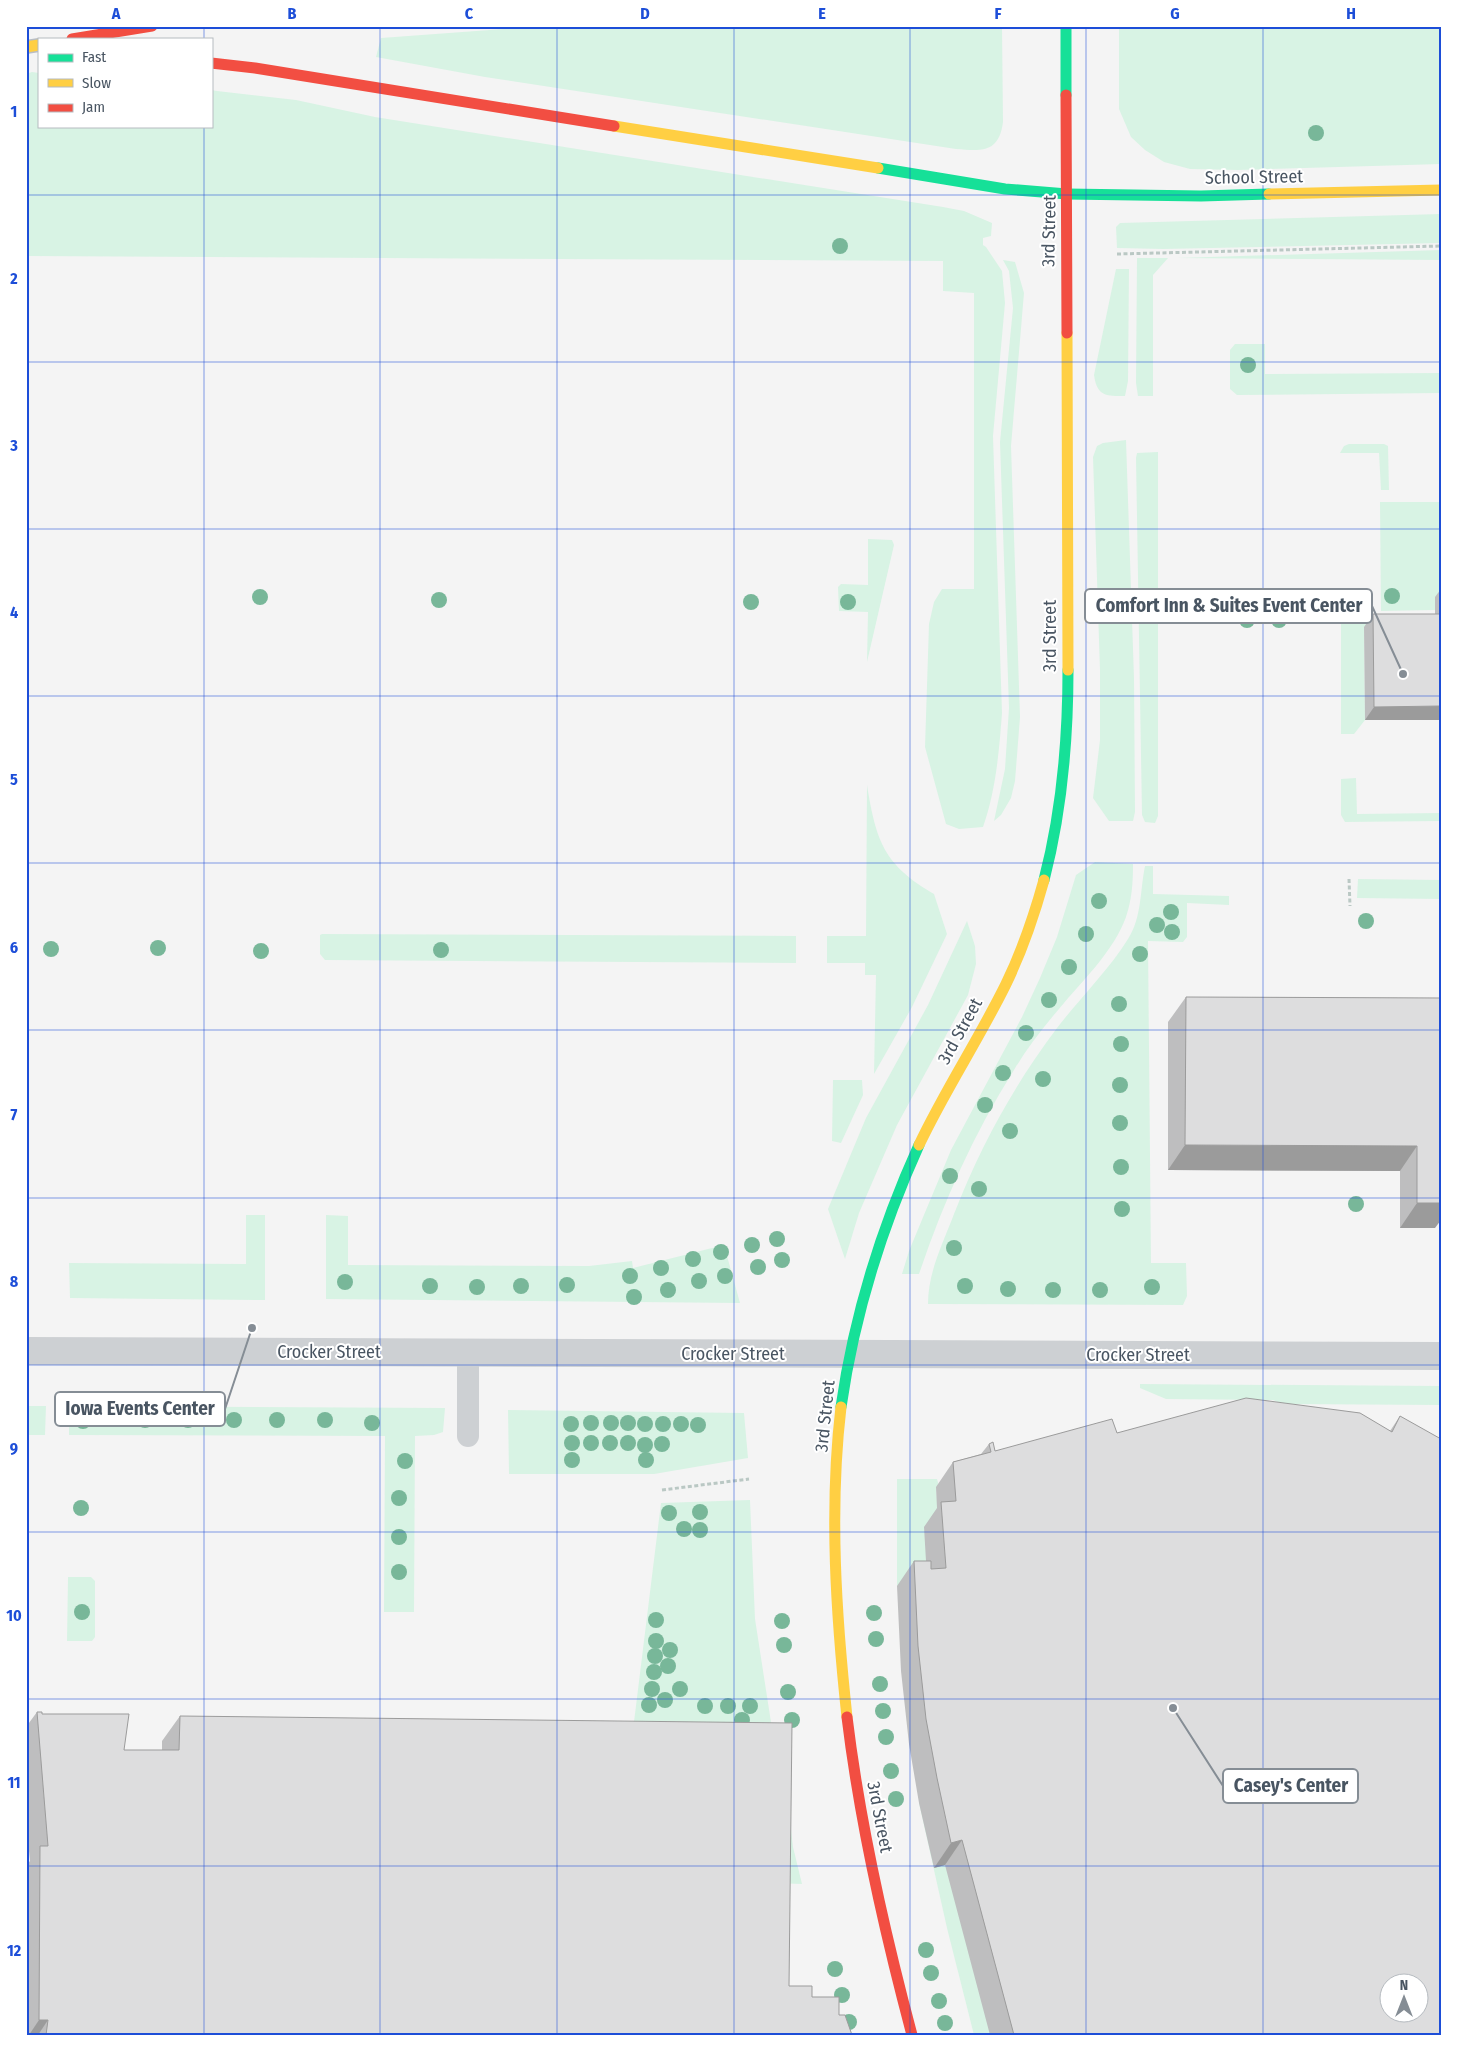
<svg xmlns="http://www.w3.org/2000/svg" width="1467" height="2061" font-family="'Fira Sans Condensed',sans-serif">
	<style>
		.green { fill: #d8f3e4 }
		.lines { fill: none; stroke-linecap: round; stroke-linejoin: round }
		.path { stroke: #bac8c4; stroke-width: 3; stroke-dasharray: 4 2.5; stroke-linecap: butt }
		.lane { stroke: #cdd0d3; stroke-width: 22 }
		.street { stroke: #cdd0d3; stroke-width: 28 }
		.fast { stroke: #16e098; stroke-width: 11 }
		.slow { stroke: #ffcf43; stroke-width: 11 }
		.jam { stroke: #f24e42; stroke-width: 11 }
		.slow-bridge-casing { stroke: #b8bdc4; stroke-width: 14; stroke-linecap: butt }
		.slow-bridge { stroke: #ffcf43; stroke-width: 11 }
		.tree { fill: #78b799 }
		.wall { fill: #bebebf }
		.shaded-wall { fill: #9b9b9b }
		.building { fill: #ddddde; stroke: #9b9b9b; fill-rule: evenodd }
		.grid { fill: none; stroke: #1d4ed8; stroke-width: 1; stroke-opacity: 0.55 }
		.labels { text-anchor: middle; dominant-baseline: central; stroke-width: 4; stroke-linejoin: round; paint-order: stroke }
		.street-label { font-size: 18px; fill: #495562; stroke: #fff }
		.leader { fill: none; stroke: #858d95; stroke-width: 2 }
		.callout-dot { fill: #858d95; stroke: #fff; stroke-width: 2 }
		.callout { fill: #fff; stroke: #858d95; stroke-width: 2 }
		.callout-label { font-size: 19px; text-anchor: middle; font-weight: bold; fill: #495562 }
		.neatline { fill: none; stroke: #1d4ed8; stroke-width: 2 }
		.grid-label { font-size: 16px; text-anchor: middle; font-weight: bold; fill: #1d4ed8 }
	</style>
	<rect width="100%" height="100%" fill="#f4f4f4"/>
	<g class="green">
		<path d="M542,26H1002L1003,122C999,153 982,151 956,149L485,77L376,57L381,38Z"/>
		<polygon points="1119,26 1441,26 1441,164 1238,170 1190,169 1164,162 1145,150 1131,137 1119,109"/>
		<path d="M32,72L39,73V126H211V90L217,91L296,100L375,117L943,207L964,211L992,223L991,236L983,238V245L986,247L1002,271L1005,303L993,436L1002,713C999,752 996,790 983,827L959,829L946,824L925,747L929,624L934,602L942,589H974V293L943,291V261L26,256V74Z"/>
		<polygon points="1441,214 1441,243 1163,249 1117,248 1116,227 1120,223"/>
		<polygon points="1441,250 1441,260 1177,258"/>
		<polygon points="1137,258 1168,258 1153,275 1153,396 1138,396 1136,383"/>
		<polygon points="1003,260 1015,262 1024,293 1011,446 1020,717 1015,781 1011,798 1001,815 994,821 1005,769 1009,708 1000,442 1013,308 1009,271"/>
		<path d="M1116,269H1129L1128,381L1125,396C1107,396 1097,397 1094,375Z"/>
		<polygon points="1235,344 1265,344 1265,374 1441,373 1441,393 1237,395 1230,389 1230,350"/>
		<polygon points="1126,440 1134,678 1135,812 1133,821 1109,821 1093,798 1100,740 1100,670 1093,457 1097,446 1103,443"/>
		<polygon points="1349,444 1384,444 1388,446 1389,490 1381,490 1379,453 1340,453 1344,446"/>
		<polygon points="1158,452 1158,816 1155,823 1145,822 1142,815 1136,458 1137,453"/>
		<polygon points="1380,502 1441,502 1441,597 1435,597 1435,610 1381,611"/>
		<polygon points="868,539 892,540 894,545 867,662 868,612 839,611 838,587 841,584 868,585"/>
		<polygon points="1435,621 1364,628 1365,720 1354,734 1341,734 1341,622"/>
		<polygon points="1356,778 1357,814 1441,813 1440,821 1345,822 1341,815 1341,779"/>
		<path d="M867,785C876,841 884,865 934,894L947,934L912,1007L874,1074L876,975H865V963H827V936H866Z"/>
		<path d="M1095,862L1133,864C1133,883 1132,899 1126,917C1114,950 1086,977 1064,1003C1046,1024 1028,1046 1014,1070C974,1133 943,1203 919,1274H902L909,1251L951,1150L1022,1017L1040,978L1057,937L1076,875Z"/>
		<path d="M1145,866H1153V894L1229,896V905L1187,903V937L1183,942L1148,941L1151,1263H1186L1187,1296L1183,1305L928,1304C928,1272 943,1243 954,1214C980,1147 1014,1085 1057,1028C1080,998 1108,971 1128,939C1142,917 1140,890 1145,866Z"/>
		<polygon points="1358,879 1441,880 1441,899 1357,898"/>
		<polygon points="967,921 975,946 976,964 968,995 897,1125 859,1213 845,1259 828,1209 866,1118 928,1005"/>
		<polygon points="322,934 796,936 796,963 325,960 320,954 320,935"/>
		<polygon points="833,1080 862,1080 863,1095 841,1143 832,1141"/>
		<polygon points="246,1215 265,1215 265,1300 70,1298 69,1263 246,1264"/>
		<polygon points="326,1215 348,1216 348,1265 589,1266 632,1261 633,1268 724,1245 740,1303 326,1299"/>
		<polygon points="1140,1384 1441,1386 1441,1405 1283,1404 1273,1400 1166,1399 1140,1388"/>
		<polygon points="26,1406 46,1406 45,1435 26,1435"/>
		<polygon points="69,1406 445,1408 443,1432 434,1435 415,1436 414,1612 384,1612 385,1436 69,1435"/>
		<polygon points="508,1410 744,1413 748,1458 654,1474 509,1474"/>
		<polygon points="897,1479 937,1479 939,1486 936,1487 939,1526 929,1593 913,1586 897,1586"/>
		<polygon points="750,1500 755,1619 775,1748 704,1722 634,1722 661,1503"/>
		<polygon points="68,1577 91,1577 95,1581 95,1637 92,1641 67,1641"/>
		<polygon points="787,1797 793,1847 802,1884 773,1883"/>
		<polygon points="933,1800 995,2035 974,2035 947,1928 919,1803"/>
	</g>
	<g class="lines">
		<g class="path">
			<polyline points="1117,254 1441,246"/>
			<polyline points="1349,879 1350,906"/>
			<polyline points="662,1490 749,1479"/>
		</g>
		<polyline class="lane" points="468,1353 468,1436"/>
		<polyline class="street" points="26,1351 1441,1356"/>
		<g class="fast">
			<polyline points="1066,26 1066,95"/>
			<polyline points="878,168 1005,189 1067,194"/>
			<polyline points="1067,194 1201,196 1269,194"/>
			<path d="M1044,880C1062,811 1068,741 1068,670"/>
			<path d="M841,1407C854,1316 881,1229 919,1145"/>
		</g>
		<g class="slow">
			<polyline points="614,126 878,168"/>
			<polyline points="1269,194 1441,190"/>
			<polyline points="1067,333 1068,670"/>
			<path d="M919,1145C945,1090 979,1039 1006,984C1022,951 1034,916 1044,880"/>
			<path d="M841,1407C829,1509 836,1615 847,1717"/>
		</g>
		<g class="jam">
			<polyline points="72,39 152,26"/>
			<polyline points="211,63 255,68 614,126"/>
			<polyline points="1066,95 1067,333"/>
			<path d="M847,1717C860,1825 884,1930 912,2035"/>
		</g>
		<defs>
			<polyline id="slow-bridge" points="26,47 39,45"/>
		</defs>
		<use href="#slow-bridge" class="slow-bridge-casing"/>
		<use href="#slow-bridge" class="slow-bridge"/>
	</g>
	<g class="tree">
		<circle cx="1316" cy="133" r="8"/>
		<circle cx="840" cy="246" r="8"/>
		<circle cx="1248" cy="365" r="8"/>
		<circle cx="1392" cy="596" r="8"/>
		<circle cx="260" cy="597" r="8"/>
		<circle cx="439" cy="600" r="8"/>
		<circle cx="751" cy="602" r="8"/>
		<circle cx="848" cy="602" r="8"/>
		<circle cx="1247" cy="620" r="8"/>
		<circle cx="1279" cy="620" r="8"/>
		<circle cx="1099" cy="901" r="8"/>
		<circle cx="1171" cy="912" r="8"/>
		<circle cx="1366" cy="921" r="8"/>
		<circle cx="1157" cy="925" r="8"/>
		<circle cx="1172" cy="932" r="8"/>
		<circle cx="1086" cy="934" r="8"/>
		<circle cx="158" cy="948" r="8"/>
		<circle cx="51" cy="949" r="8"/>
		<circle cx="441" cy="950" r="8"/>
		<circle cx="261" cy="951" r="8"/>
		<circle cx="1140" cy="954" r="8"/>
		<circle cx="1069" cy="967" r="8"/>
		<circle cx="1049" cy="1000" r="8"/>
		<circle cx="1119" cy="1004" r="8"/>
		<circle cx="1026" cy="1033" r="8"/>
		<circle cx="1121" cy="1044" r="8"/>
		<circle cx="1003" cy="1073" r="8"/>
		<circle cx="1043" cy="1079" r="8"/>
		<circle cx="1120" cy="1085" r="8"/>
		<circle cx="985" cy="1105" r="8"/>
		<circle cx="1120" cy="1123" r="8"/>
		<circle cx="1010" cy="1131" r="8"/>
		<circle cx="1121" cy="1167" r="8"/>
		<circle cx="950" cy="1176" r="8"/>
		<circle cx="979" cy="1189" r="8"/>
		<circle cx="1356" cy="1204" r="8"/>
		<circle cx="1122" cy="1209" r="8"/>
		<circle cx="777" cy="1239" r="8"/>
		<circle cx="752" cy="1245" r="8"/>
		<circle cx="954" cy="1248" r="8"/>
		<circle cx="721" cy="1252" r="8"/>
		<circle cx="693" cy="1259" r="8"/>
		<circle cx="782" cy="1260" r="8"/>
		<circle cx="758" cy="1267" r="8"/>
		<circle cx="661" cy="1268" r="8"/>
		<circle cx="630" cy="1276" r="8"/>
		<circle cx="725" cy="1276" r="8"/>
		<circle cx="699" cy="1281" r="8"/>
		<circle cx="345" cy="1282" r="8"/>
		<circle cx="567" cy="1285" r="8"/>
		<circle cx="430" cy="1286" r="8"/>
		<circle cx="521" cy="1286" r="8"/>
		<circle cx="965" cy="1286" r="8"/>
		<circle cx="477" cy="1287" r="8"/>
		<circle cx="1152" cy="1287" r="8"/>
		<circle cx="1008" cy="1289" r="8"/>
		<circle cx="668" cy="1290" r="8"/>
		<circle cx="1053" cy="1290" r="8"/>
		<circle cx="1100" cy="1290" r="8"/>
		<circle cx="634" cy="1297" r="8"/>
		<circle cx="145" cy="1420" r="8"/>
		<circle cx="188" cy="1420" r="8"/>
		<circle cx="234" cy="1420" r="8"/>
		<circle cx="277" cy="1420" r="8"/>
		<circle cx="325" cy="1420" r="8"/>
		<circle cx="83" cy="1421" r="8"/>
		<circle cx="372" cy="1423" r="8"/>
		<circle cx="591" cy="1423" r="8"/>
		<circle cx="611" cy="1423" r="8"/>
		<circle cx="628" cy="1423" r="8"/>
		<circle cx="571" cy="1424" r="8"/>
		<circle cx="645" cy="1424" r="8"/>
		<circle cx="663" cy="1424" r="8"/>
		<circle cx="681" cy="1424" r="8"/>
		<circle cx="698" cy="1425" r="8"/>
		<circle cx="572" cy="1443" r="8"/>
		<circle cx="591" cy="1443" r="8"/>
		<circle cx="610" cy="1443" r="8"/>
		<circle cx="628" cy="1443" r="8"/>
		<circle cx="662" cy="1444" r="8"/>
		<circle cx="645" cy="1445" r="8"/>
		<circle cx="572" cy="1460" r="8"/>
		<circle cx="646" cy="1460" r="8"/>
		<circle cx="405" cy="1461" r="8"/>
		<circle cx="399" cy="1498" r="8"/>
		<circle cx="81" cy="1508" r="8"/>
		<circle cx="700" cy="1512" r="8"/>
		<circle cx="669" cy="1513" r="8"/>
		<circle cx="684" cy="1529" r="8"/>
		<circle cx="700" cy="1530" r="8"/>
		<circle cx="399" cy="1537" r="8"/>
		<circle cx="399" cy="1572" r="8"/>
		<circle cx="82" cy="1612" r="8"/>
		<circle cx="874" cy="1613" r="8"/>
		<circle cx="656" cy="1620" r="8"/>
		<circle cx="782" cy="1621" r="8"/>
		<circle cx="876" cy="1639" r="8"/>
		<circle cx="656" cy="1641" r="8"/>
		<circle cx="784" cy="1645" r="8"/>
		<circle cx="670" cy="1650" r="8"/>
		<circle cx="655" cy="1656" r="8"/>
		<circle cx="668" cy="1666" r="8"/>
		<circle cx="654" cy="1672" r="8"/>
		<circle cx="880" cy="1684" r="8"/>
		<circle cx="652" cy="1689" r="8"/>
		<circle cx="680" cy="1689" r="8"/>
		<circle cx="788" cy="1692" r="8"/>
		<circle cx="665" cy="1700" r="8"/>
		<circle cx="649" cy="1705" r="8"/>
		<circle cx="705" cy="1706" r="8"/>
		<circle cx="728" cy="1706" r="8"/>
		<circle cx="750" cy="1706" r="8"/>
		<circle cx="883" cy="1711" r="8"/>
		<circle cx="742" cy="1720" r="8"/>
		<circle cx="792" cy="1720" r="8"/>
		<circle cx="886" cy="1737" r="8"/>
		<circle cx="891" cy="1771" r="8"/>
		<circle cx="896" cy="1799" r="8"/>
		<circle cx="926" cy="1950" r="8"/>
		<circle cx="835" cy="1969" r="8"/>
		<circle cx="931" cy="1973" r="8"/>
		<circle cx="842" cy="1995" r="8"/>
		<circle cx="939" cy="2001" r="8"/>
		<circle cx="849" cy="2022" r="8"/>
		<circle cx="945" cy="2023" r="8"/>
	</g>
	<g class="wall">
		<polygon points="1441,589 1441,720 1365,720 1364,627 1373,614 1435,614 1435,597"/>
		<polygon points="1186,997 1441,998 1435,1228 1400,1228 1400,1171 1168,1170 1168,1022"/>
		<polygon points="1400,1416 1441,2035 990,2035 945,1865 934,1868 919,1803 909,1744 901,1671 897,1586 914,1561 926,1561 924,1527 937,1508 936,1487 953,1462 981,1454 989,1444 995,1451 1117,1433 1390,1431"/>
		<polygon points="37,1712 124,1750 162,1750 162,1741 180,1716 789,1986 812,1997 839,2015 852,2035 26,2035 26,1866 30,1861 26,1821 26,1727"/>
	</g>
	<g class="shaded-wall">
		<polygon points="1441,706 1441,720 1365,720 1374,707"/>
		<polygon points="1185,1145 1417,1146 1400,1171 1168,1170"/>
		<polygon points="1417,1203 1441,1203 1441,1220 1435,1228 1400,1228"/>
		<polygon points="962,1840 945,1865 934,1868 951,1843"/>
		<polygon points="39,2020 48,2020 38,2035 29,2035"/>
	</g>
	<g class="building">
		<polygon points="1373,614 1441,614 1441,706 1374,707"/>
		<polygon points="1186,997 1441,998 1441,1203 1417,1203 1417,1146 1185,1145"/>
		<path d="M1246,1398L1360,1413L1392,1432L1400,1416L1441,1439V2035H1014L962,1840L951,1843L937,1778L926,1719L918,1646L914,1561H931V1569L946,1568L941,1502L956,1501L953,1462L991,1452L989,1444L993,1442L995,1451L1112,1419L1117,1433ZM1390,1984H1420V2014H1390Z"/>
		<polygon points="37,1712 42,1712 42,1714 129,1714 124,1750 179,1750 180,1716 792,1723 789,1986 812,1986 812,1997 839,1997 839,2015 845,2015 852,2035 46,2035 48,2020 39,2020 40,1846 48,1846"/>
	</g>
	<path class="grid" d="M204,26V39M380,26V2035M557,26V2035M734,26V2035M910,26V2035M1086,26V2035M1263,26V2035M204,126V2035M26,195H1441M26,362H1441M26,529H1441M26,696H1441M26,863H1441M26,1030H1441M26,1198H1441M26,1365H1441M26,1532H1441M26,1699H1441M26,1866H1441"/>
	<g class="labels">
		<g class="street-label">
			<text transform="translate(1254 177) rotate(-1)">School Street</text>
			<text transform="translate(1049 231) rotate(-89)">3rd Street</text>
			<text transform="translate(1050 636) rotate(-90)">3rd Street</text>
			<text transform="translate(960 1031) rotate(-61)">3rd Street</text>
			<text x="329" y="1352">Crocker Street</text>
			<text x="733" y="1354">Crocker Street</text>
			<text x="1138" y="1355">Crocker Street</text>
			<text transform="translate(825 1416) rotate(-84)">3rd Street</text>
			<text transform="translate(880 1817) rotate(79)">3rd Street</text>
		</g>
	</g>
	<path class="leader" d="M1403 674L1372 606M252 1328L225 1409M1173 1708L1223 1786"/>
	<g class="callout-dot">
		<circle cx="1403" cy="674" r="5"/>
		<circle cx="252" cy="1328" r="5"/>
		<circle cx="1173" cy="1708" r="5"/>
	</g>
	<g class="callout">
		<rect x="1085" y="589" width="287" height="34" rx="5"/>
		<rect x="55" y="1392" width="170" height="34" rx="5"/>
		<rect x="1223" y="1769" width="135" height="34" rx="5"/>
	</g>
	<g class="callout-label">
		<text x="1229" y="612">Comfort Inn &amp; Suites Event Center</text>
		<text x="140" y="1415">Iowa Events Center</text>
		<text x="1291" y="1792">Casey's Center</text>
	</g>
	<rect width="1467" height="2061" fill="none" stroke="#ffffff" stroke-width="55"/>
	<rect x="38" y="38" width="175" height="90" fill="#ffffff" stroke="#b6bbc0"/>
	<rect x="48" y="54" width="25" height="8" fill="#16e098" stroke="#b6bbc0"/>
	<text x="82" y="62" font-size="15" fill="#495562">Fast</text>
	<rect x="48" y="79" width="25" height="8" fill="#ffcf43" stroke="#b6bbc0"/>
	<text x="82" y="88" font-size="15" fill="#495562">Slow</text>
	<rect x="48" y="104" width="25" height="8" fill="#f24e42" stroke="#b6bbc0"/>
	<text x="82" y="112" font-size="15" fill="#495562">Jam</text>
	<g transform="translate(1404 1998)"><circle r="24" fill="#ffffff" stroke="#b6bbc0"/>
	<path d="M0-4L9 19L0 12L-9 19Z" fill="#858d95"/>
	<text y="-8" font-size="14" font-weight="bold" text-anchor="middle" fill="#495562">N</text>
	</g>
	<rect x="28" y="28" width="1412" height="2006" class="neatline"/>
	<g class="grid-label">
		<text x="116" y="19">A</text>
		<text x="292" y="19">B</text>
		<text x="469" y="19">C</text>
		<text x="645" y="19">D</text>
		<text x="822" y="19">E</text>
		<text x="998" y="19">F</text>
		<text x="1175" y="19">G</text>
		<text x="1351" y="19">H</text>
		<text x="14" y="117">1</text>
		<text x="14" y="284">2</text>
		<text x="14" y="451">3</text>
		<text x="14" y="618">4</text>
		<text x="14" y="785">5</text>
		<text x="14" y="953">6</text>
		<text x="14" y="1120">7</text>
		<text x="14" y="1287">8</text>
		<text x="14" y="1454">9</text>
		<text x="14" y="1621">10</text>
		<text x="14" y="1788">11</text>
		<text x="14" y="1956">12</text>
	</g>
</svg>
